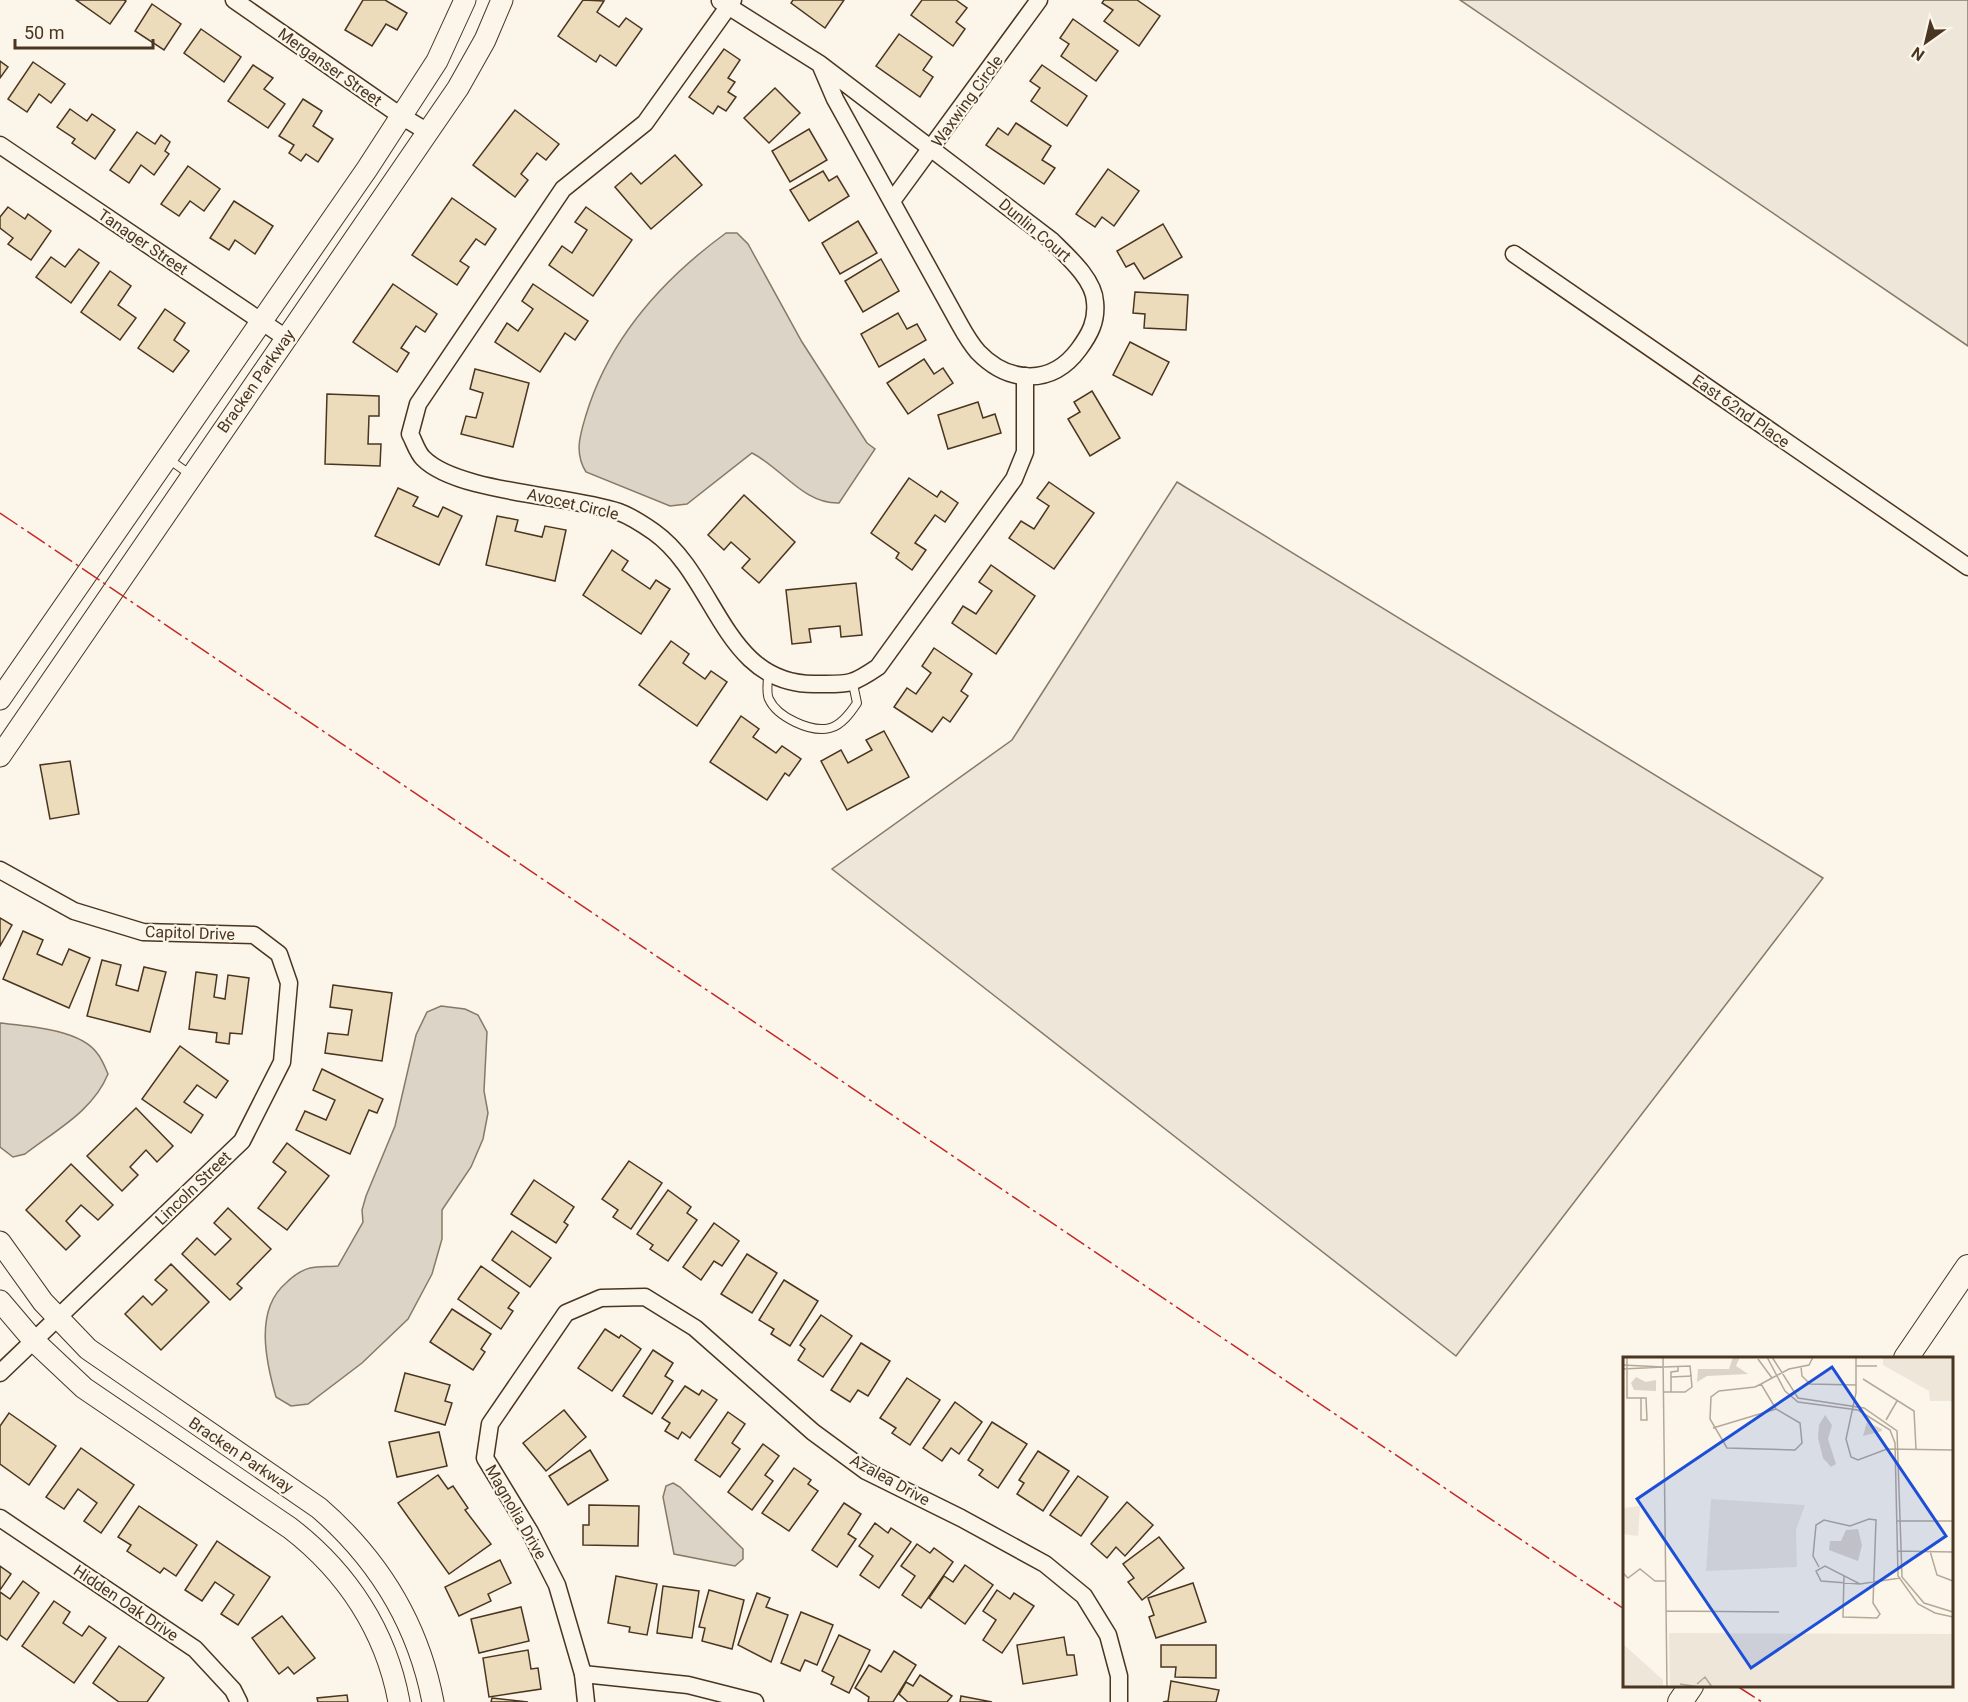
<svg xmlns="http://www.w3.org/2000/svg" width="1968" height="1702" font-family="Roboto,sans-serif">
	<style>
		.green { fill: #ede6d9; stroke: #887966; stroke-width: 1.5 }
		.water { fill: #dcd4c6; stroke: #887966; stroke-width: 1.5 }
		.building { fill: #ecdcbc; stroke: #4a3520; stroke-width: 1.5 }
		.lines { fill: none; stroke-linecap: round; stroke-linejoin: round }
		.service-casing { stroke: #4a3520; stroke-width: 10 }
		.minor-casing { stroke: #4a3520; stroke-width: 19 }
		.tertiary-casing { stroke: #4a3520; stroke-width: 23 }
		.secondary-casing { stroke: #4a3520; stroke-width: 26 }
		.service { stroke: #fbf6e9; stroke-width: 8 }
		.minor { stroke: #fbf6e9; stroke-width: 16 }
		.tertiary { stroke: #fbf6e9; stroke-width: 21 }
		.secondary { stroke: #fbf6e9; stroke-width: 24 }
		.power { stroke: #c62828; stroke-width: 1.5; stroke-dasharray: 21 4.5 3 4.5; stroke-linecap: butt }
		.labels { text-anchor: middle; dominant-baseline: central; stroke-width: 4.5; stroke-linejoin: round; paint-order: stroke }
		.street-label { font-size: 16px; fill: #4a3520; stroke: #fbf6e9 }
		.inset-road { fill: none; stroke: #b4a999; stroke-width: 1.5 }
		.view { fill: #1d4ed8; fill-opacity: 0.15; stroke: #1d4ed8; stroke-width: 3 }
		.inset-edge { fill: none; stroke: #4a3520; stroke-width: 3 }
	</style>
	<rect width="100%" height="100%" fill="#fbf6e9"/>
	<g class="green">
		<polygon points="1460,0 1968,0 1968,346"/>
		<polygon points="1177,482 1823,878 1456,1356 832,869 1012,740"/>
	</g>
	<g class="water">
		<path d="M726,233H737L748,244L802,342L867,443L875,449L839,503C803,504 782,468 752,453L687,504L670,506L586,472C574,453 580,435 586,415C609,339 663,279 726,233Z"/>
		<path d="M441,1006L465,1009L478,1015L487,1032L484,1091L488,1113L483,1139L471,1167L442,1210V1239L432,1274L408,1319L362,1363L308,1404L291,1406L276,1397C266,1362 254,1310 286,1283C292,1277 302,1270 310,1268C319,1266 329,1267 338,1266L363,1222L362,1210L366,1196L395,1126L416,1035L427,1012Z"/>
		<path d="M0,1023C27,1026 80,1029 97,1053C102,1059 105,1067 108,1074C93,1111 56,1130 25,1154L13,1157L0,1147Z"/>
		<polygon points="673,1483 680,1487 743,1549 743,1559 735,1566 674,1554 663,1497 666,1486"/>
	</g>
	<g class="building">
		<polygon points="76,0 124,0 126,1 110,24"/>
		<polygon points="363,0 385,0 407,13 397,30 386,24 372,46 345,30"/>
		<polygon points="583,0 604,1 597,12 619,27 626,18 642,29 616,66 600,55 596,62 558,36"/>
		<polygon points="793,0 844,0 825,28 791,3"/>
		<polygon points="922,0 956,0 967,8 956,22 965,29 953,46 911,15"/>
		<polygon points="1104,0 1137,0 1160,16 1139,46 1104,21 1113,10 1102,3"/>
		<polygon points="152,4 181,24 164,50 135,31"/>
		<polygon points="1073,19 1118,51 1096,81 1061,56 1069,44 1060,38"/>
		<polygon points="201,29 241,57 224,82 184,53"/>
		<polygon points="899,34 932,57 923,70 933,77 920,97 876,66"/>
		<polygon points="724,49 740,60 728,78 735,82 728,92 736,97 726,111 718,106 713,114 689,97"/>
		<polygon points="0,61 8,67 0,78"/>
		<polygon points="33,62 65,84 51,103 39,94 27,112 8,99"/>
		<polygon points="253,65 273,78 264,89 285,104 268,128 228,101"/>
		<polygon points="1042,65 1087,96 1067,126 1031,101 1040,88 1030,81"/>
		<polygon points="775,88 800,113 769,143 744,118"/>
		<polygon points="303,99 322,111 313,126 333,139 318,162 306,154 301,161 289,153 294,145 279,136"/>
		<polygon points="70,109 87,121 92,114 115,130 95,159 72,143 75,139 57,127"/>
		<polygon points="515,110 559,144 546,160 537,153 521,174 528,180 515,197 473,165"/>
		<polygon points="1016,123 1051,146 1042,160 1055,168 1044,184 986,145 998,128 1008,135"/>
		<polygon points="809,129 827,160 790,182 772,151"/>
		<polygon points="137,132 155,144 161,135 170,142 165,151 169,154 154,175 141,165 129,183 110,170"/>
		<polygon points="675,155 702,185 651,229 615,187 631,173 641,184"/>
		<polygon points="188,166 220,189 204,211 190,201 179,216 161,204"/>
		<polygon points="1108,169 1139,191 1114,226 1102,217 1095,227 1076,214"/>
		<polygon points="823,171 829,181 837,176 849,196 809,221 790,190"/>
		<polygon points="452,198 496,229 485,245 476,239 460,261 469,267 457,285 412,255"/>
		<polygon points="234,201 273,226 255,254 235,240 229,250 210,238"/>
		<polygon points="8,207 25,219 28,214 51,231 31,260 8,244 13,238 0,228 0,217"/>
		<polygon points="586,207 632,240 593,296 549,265 562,246 572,253 587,230 575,222"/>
		<polygon points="858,221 877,253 840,274 822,243"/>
		<polygon points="1163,224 1182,257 1144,279 1134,263 1126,267 1117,251"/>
		<polygon points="79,249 99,263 71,303 36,277 51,257 65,267"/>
		<polygon points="881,259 899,291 863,312 845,281"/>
		<polygon points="110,271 131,286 118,305 136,318 120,340 81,312"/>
		<polygon points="393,284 437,314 425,332 416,326 401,348 409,353 397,372 353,342"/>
		<polygon points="533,284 588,321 575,340 565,333 540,372 495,342 507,323 518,331 533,309 522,301"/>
		<polygon points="1135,292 1188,295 1186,330 1144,328 1145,314 1133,313"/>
		<polygon points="165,309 185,323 174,340 189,351 173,372 138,348"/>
		<polygon points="898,313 907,329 917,324 926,340 879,367 861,334"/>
		<polygon points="1130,342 1169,362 1152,395 1113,375"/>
		<polygon points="924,359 934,374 943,368 953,383 908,414 887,383"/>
		<polygon points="475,369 529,383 513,447 461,434 466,416 476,418 483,393 470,389"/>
		<polygon points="1092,391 1120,438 1090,456 1068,419 1080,412 1074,402"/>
		<polygon points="327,394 379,396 379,416 369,416 368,444 381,444 380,466 325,464"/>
		<polygon points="978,402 983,418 995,414 1001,433 948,449 938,415"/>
		<polygon points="909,478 937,497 941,491 958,503 945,522 935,515 915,543 926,550 912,570 896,558 899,553 871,533"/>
		<polygon points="1049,482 1094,513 1054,569 1009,538 1021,521 1034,529 1049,506 1037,498"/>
		<polygon points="398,488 418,497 413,506 438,517 443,507 462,516 439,565 375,536"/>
		<polygon points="744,495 795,542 759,583 742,568 750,559 731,542 724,550 708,535"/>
		<polygon points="497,516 518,520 515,531 542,537 545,526 566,530 555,581 486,565"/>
		<polygon points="612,550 628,561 622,570 650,589 656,580 670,589 641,634 583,595"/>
		<polygon points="991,565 1035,596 996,654 952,623 963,606 976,614 992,591 979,582"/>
		<polygon points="856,583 862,635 841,637 840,626 809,629 811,642 792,644 786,590"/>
		<polygon points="671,641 689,654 683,663 705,679 711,671 727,682 697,726 639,685"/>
		<polygon points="934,648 972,674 961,691 968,696 950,722 943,717 932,732 894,707 907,688 916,694 931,673 922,666"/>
		<polygon points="741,716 759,729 753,737 776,753 782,746 801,759 789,776 785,773 767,800 710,762"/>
		<polygon points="884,731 909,777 847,810 821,761 841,750 848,763 872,750 866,740"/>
		<polygon points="70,761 79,814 50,819 40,765"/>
		<polygon points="0,918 12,925 0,946"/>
		<polygon points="23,931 43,940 37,954 62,965 69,949 90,958 69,1008 3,979"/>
		<polygon points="102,960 121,965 116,985 138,991 144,967 166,972 150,1032 87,1016"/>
		<polygon points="196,972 217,975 214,997 225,999 228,975 249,978 242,1034 230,1033 229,1044 216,1042 217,1033 189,1029"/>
		<polygon points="333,985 392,993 382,1061 325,1053 328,1033 348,1035 352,1010 330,1007"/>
		<polygon points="180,1046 228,1081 216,1098 197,1085 184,1102 203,1115 191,1133 142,1099"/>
		<polygon points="322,1069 383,1099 377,1113 369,1110 350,1154 296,1130 305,1111 326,1120 335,1100 313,1090"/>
		<polygon points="136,1108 173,1146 157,1162 146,1150 130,1167 138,1175 122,1191 87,1156"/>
		<polygon points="287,1143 329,1176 287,1230 258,1208 286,1172 273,1162"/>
		<polygon points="629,1161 662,1183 631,1229 613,1217 618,1210 602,1199"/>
		<polygon points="71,1164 113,1205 98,1220 81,1205 66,1221 80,1236 66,1250 26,1210"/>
		<polygon points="534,1180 574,1207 564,1222 568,1225 556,1243 511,1214"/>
		<polygon points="668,1190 691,1207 687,1213 697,1220 668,1261 650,1249 653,1245 637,1234"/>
		<polygon points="228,1208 271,1249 237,1284 242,1288 230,1300 182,1254 197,1238 215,1255 231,1239 214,1223"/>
		<polygon points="714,1223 739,1241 722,1266 714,1261 701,1280 683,1267"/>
		<polygon points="512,1231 551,1258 530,1287 492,1260"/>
		<polygon points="747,1254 777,1273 752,1313 721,1294"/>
		<polygon points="171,1264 209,1302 161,1350 125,1314 143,1296 152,1305 167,1290 155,1280"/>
		<polygon points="481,1266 519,1293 508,1308 513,1311 501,1329 458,1299"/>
		<polygon points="784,1280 818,1301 790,1346 771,1334 774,1329 759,1320"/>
		<polygon points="452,1309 491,1334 481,1349 485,1352 473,1370 430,1342"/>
		<polygon points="821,1315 852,1336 823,1377 798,1360 805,1349 800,1345"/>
		<polygon points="605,1329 619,1338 621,1335 641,1349 612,1391 578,1368"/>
		<polygon points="861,1343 890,1361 868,1396 858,1390 850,1402 831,1390"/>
		<polygon points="653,1350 673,1363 665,1376 673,1381 652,1414 623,1396"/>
		<polygon points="405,1373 450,1385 445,1401 452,1403 445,1425 395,1411"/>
		<polygon points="907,1378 940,1400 910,1445 892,1433 896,1428 880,1418"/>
		<polygon points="685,1386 699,1395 702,1390 717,1400 690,1438 682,1432 678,1439 665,1431 670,1423 662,1418"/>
		<polygon points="955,1402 982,1422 959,1454 951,1448 942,1461 923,1448"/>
		<polygon points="564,1410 586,1437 546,1471 523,1443"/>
		<polygon points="728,1412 745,1424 732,1443 740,1449 720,1477 695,1460"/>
		<polygon points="9,1413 56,1446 29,1485 0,1464 0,1426"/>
		<polygon points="992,1422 1027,1444 998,1488 979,1475 983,1470 968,1460"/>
		<polygon points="439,1432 447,1466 397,1477 389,1442"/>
		<polygon points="763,1444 779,1456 765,1475 773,1481 752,1510 728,1492"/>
		<polygon points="81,1448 134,1485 101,1533 84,1521 97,1503 78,1489 64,1509 46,1497"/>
		<polygon points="590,1450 608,1480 568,1505 549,1476"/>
		<polygon points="1038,1451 1069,1471 1043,1511 1017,1494 1024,1483 1019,1480"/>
		<polygon points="794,1468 811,1480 808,1484 818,1491 789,1531 762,1513"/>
		<polygon points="438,1475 448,1489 453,1486 468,1508 465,1510 491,1544 449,1574 398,1503"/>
		<polygon points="1078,1476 1108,1497 1081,1536 1050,1515"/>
		<polygon points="1127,1502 1153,1525 1125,1556 1116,1547 1107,1558 1091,1544"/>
		<polygon points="844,1503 861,1514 848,1534 856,1539 837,1567 812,1550"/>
		<polygon points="589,1505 639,1506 638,1546 583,1545 583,1525 589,1525"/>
		<polygon points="139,1506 197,1545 176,1576 164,1568 160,1573 127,1551 131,1545 118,1537"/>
		<polygon points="875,1523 888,1533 891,1528 911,1542 879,1588 860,1575 873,1556 859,1546"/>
		<polygon points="1159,1537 1184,1568 1142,1600 1128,1582 1134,1578 1123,1564"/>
		<polygon points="217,1541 270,1577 238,1625 221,1614 234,1595 215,1582 202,1601 185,1590"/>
		<polygon points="917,1544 930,1553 934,1548 953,1562 921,1608 902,1595 915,1576 901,1566"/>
		<polygon points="500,1560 511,1583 488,1594 491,1601 459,1616 445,1587"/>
		<polygon points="965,1565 993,1585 965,1624 929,1598 944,1576 953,1582"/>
		<polygon points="0,1566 11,1574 0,1590"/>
		<polygon points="616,1576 657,1584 647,1635 629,1632 630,1627 608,1623"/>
		<polygon points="23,1581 39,1593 7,1640 0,1635 0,1592 10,1599"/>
		<polygon points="1193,1583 1206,1622 1156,1638 1149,1617 1154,1615 1148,1598"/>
		<polygon points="663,1586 699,1591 692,1638 657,1633"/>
		<polygon points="709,1590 744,1600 732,1649 702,1641 705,1628 699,1627"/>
		<polygon points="997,1590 1010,1599 1014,1593 1034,1606 1002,1653 983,1640 996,1620 983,1611"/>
		<polygon points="757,1593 770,1598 766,1607 788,1615 771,1662 738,1645"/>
		<polygon points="54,1601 70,1612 63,1623 82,1636 89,1626 106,1638 74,1683 22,1646"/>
		<polygon points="521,1607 529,1641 479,1653 471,1619"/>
		<polygon points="801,1612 833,1625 817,1665 805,1660 800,1671 781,1663"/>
		<polygon points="282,1616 315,1658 294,1674 288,1667 279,1674 252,1638"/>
		<polygon points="839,1635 870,1650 849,1693 831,1684 834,1677 822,1671"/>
		<polygon points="1064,1637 1067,1655 1074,1655 1077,1675 1023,1684 1017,1645"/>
		<polygon points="1161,1645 1216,1645 1216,1678 1175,1677 1176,1667 1161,1667"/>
		<polygon points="119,1646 164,1678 147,1702 119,1702 93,1683"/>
		<polygon points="528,1650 531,1669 538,1668 541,1689 489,1697 483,1658"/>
		<polygon points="894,1651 916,1665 893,1702 868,1702 869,1697 855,1688 869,1665 881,1672"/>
		<polygon points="920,1675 952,1696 947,1702 908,1702 899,1694 906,1682 913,1686"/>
		<polygon points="1171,1681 1219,1690 1216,1702 1163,1702 1168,1701"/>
		<polygon points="347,1695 348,1702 318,1702 317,1698"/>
		<polygon points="961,1696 992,1702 960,1702"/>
		<polygon points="492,1698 528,1702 491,1702"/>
	</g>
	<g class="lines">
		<defs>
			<g id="service">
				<polyline points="167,458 191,475"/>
				<path d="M768,676C768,682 766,693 769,699C777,717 811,733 830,728C842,725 851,712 857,703L853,684"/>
			</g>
			<g id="minor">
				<polyline points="234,0 401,116 428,132"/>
				<path d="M733,0L645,123L563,189L418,404L410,434C414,441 417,452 423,458C457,493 570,495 619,512C630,516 644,525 654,532C717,577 723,685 815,684C849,684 850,686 878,667L1014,479L1025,452V376"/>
				<path d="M720,1L820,64L835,99L960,325C965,334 971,344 978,352C1009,384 1052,386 1079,349C1090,334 1097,321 1095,302C1094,279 1067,256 1051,240L820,64"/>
				<polyline points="0,145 286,338"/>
				<polyline points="892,201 1039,0"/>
				<polyline points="1514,254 1968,567"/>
				<polyline points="0,870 74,911 143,932 254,935 279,954 289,983 282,1062 242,1141 0,1373"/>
				<polyline points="0,1518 195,1649 233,1690 239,1702"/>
				<polyline points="583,1674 688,1685 755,1702"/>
				<polyline points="586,1702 583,1674 557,1585 530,1532 485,1458 490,1424 566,1313 601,1298 645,1297 695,1328 813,1432 866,1471 961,1518 1045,1564 1084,1596 1108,1635 1119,1676 1119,1702"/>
			</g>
			<g id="tertiary">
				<polyline points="0,699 367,169 437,61 465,0"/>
				<polyline points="0,756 458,88 485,40 502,0"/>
				<path d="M0,1242L43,1302L88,1349L319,1508C379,1560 418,1624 433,1702"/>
				<path d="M0,1301L34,1341L84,1388L290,1528C347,1572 386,1631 399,1702"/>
			</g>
			<g id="secondary">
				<polyline points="1906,1358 1968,1267"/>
				<polyline points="1680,1702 1691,1686"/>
			</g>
		</defs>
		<use href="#service" class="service-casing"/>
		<use href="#minor" class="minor-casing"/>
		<use href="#tertiary" class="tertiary-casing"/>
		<use href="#secondary" class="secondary-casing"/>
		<use href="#service" class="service"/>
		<use href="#minor" class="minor"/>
		<use href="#tertiary" class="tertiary"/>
		<use href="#secondary" class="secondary"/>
		<g class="power">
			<polyline points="0,513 1624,1609"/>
			<polyline points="1737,1686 1762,1702"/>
		</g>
	</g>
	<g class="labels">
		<g class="street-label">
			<text transform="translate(330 67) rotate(35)">Merganser Street</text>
			<text transform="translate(967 101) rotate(-54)">Waxwing Circle</text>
			<text transform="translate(1035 230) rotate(40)">Dunlin Court</text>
			<text transform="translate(143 242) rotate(34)">Tanager Street</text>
			<text transform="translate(256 381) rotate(-55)">Bracken Parkway</text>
			<text transform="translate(1741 411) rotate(35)">East 62nd Place</text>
			<text transform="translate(573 504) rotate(13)">Avocet Circle</text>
			<text transform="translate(190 933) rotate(2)">Capitol Drive</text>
			<text transform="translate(193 1188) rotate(-44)">Lincoln Street</text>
			<text transform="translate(241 1455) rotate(34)">Bracken Parkway</text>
			<text transform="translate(890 1480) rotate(29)">Azalea Drive</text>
			<text transform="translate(516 1512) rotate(60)">Magnolia Drive</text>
			<text transform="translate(126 1603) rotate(34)">Hidden Oak Drive</text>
		</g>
	</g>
	<g transform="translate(1623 1357)">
		<rect width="330" height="330" fill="#fbf6e9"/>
		<path d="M260,0H330V44H307L306,34L260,8ZM88,142L182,148L173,173L174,210L83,214ZM17,149L15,179L0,177V151ZM46,276L330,277V330H47ZM0,287L40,323V330H0Z" fill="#ede6d9"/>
		<path d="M110,0H117L113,9L125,17L84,19L74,25L75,12H106ZM13,20L23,25L33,23V34L11,33L8,26ZM202,58L209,68L205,82L213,107L208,110L200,101L195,81L196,68ZM244,65L259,72V74L240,79ZM235,172L239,188L235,204L206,193L207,184H218L223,173Z" fill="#dcd4c6"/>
		<path class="inset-road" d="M4,0V41H23L24,63H18V41M40,0L44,330M144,0L162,34L175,45L235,53L267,73L272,86L275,219L295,247L312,256L330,260M149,0L175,41L241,51L274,74L279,220L301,246L330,255M233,0V36L223,82L228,100L235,103L264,92L330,93M135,2L149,21M0,8L40,10M233,9H254M178,10L179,19L187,27L233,28M0,12L40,10M48,20L69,19M240,22L291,54L293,92M138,27L153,52L177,66L179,86L172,93L104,91L87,62L88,40L96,34L132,30L138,27L149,21L166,12L186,8L190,0M40,35H62L69,30L67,9L41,10M48,35V15L55,14V9M263,63L274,44M90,71L153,52M274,164H330M274,194L330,195M307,194L314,218L330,224M196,210L190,199L193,168L201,163L227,169L246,162L253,163L250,246L257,257L254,261L220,260L221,218M0,216L5,221L17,212L32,224H43M237,227L198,224L193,214L202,209L237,227L277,221M43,254L156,255M57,327L76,330M74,327L82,320L89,330"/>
		<path class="view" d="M209,10L323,179L128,311L14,142Z"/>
		<rect width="330" height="330" class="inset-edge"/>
	</g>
	<g transform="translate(1926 42) rotate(214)" stroke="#fbf6e9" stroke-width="4.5" paint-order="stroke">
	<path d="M0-4.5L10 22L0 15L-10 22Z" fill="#4a3520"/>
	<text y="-9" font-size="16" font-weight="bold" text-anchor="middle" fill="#4a3520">N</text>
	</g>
	<path d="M15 39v9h138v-9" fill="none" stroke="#4a3520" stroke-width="3"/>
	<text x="24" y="39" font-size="18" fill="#4a3520" stroke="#fbf6e9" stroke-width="4.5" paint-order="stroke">50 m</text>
</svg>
